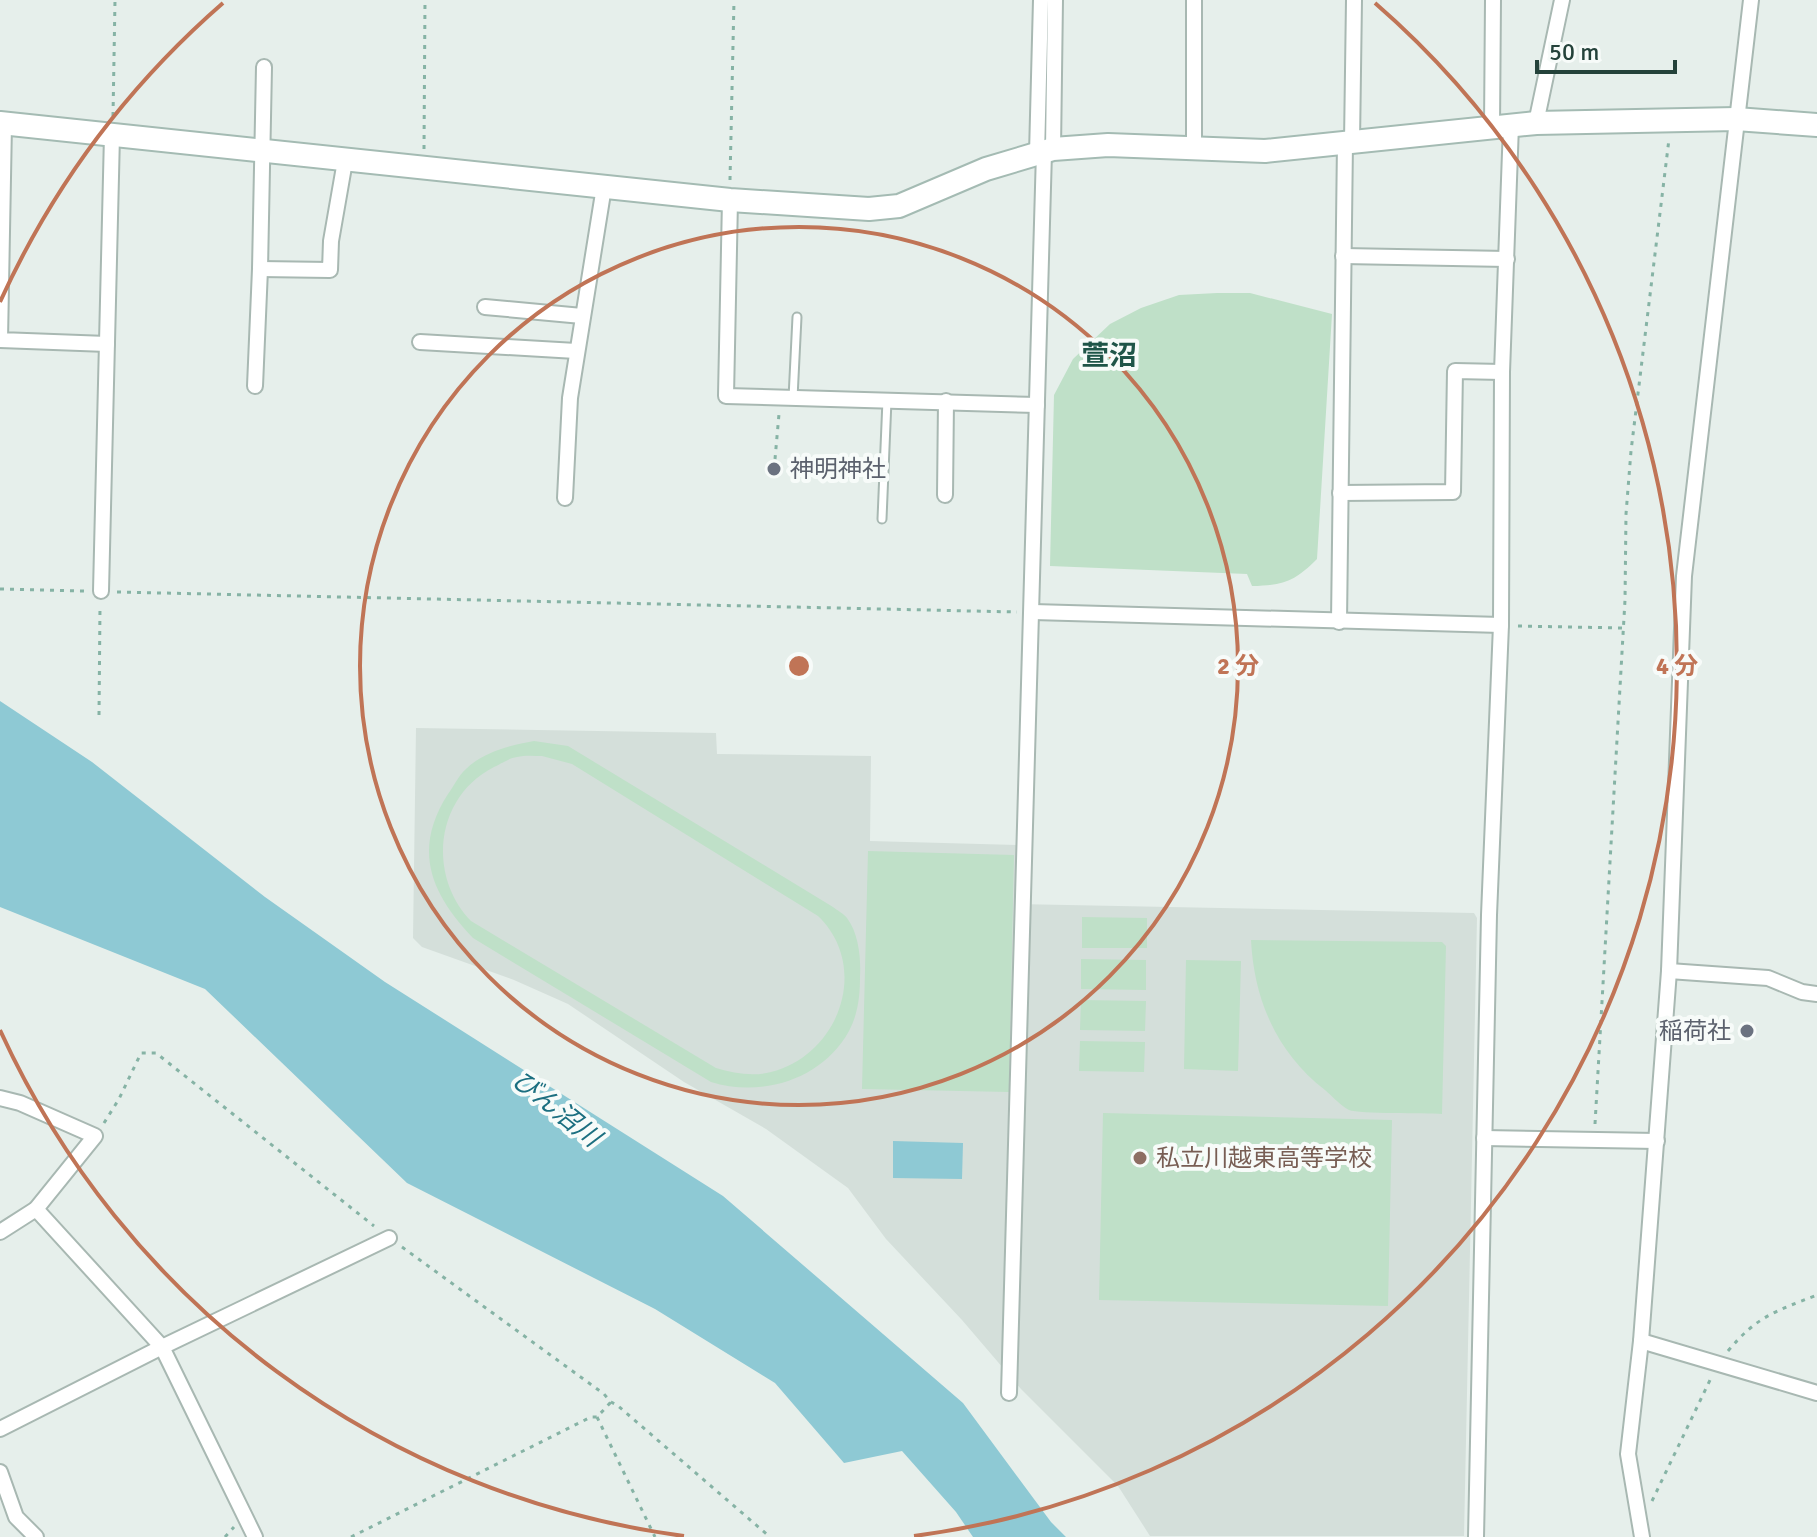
<svg xmlns="http://www.w3.org/2000/svg" width="1817" height="1537" font-family="Signika,'Noto Sans JP',sans-serif">
	<style>
		.built { fill: #d4dfda }
		.green { fill: #bfe0c8; fill-rule: evenodd }
		.water { fill: #8ec9d4 }
		.lines { fill: none; stroke-linecap: round; stroke-linejoin: round }
		.lane-casing { stroke: #a8b8b2; stroke-width: 11 }
		.street-casing { stroke: #a8b8b2; stroke-width: 18 }
		.secondary-casing { stroke: #a4bbb3; stroke-width: 26 }
		.path { stroke: #86b3a5; stroke-width: 3; stroke-dasharray: 4 6; stroke-linecap: butt }
		.lane { stroke: #fff; stroke-width: 7 }
		.street { stroke: #fff; stroke-width: 14 }
		.secondary { stroke: #fff; stroke-width: 22 }
		.ring { fill: none; stroke: #c07456; stroke-width: 4 }
		.worship-dot { fill: #6b7280; stroke: #f7fbf9; stroke-width: 3 }
		.education-dot { fill: #8d6e63; stroke: #f7fbf9; stroke-width: 3 }
		.labels { text-anchor: middle; dominant-baseline: central; stroke-width: 8; stroke-linejoin: round; paint-order: stroke }
		.worship-label { font-size: 24px; fill: #5b616d; stroke: #f7fbf9; text-anchor: start }
		.education-label { font-size: 24px; fill: #785e54; stroke: #f7fbf9; text-anchor: start }
		.water-label { font-size: 26px; font-style: italic; fill: #1c6f80; stroke: #f7fbf9 }
		.quarter-label { font-size: 28px; font-weight: bold; fill: #1f5548; stroke: #f7fbf9 }
		.centre { fill: #c07456; stroke: #f7fbf9; stroke-width: 4 }
		.ring-label { font-size: 24px; text-anchor: middle; font-weight: bold; fill: #c07456; stroke: #f7fbf9; stroke-width: 8; stroke-linejoin: round; paint-order: stroke }
	</style>
	<rect width="100%" height="100%" fill="#e6efeb"/>
	<polygon class="built" points="416,728 716,733 717,754 871,756 870,841 1017,845 1015,904 1474,913 1477,918 1464,1536 1150,1536 1118,1486 1021,1389 962,1320 886,1239 848,1188 766,1129 684,1082 568,1004 514,980 422,947 413,938"/>
	<g class="green">
		<path d="M1217,293H1250L1332,314L1317,559C1294,582 1284,585 1252,586L1247,574L1050,566L1054,395L1073,359L1110,324L1141,308L1179,295Z"/>
		<path d="M534,741L568,746L833,907C837,910 844,914 847,918C859,934 861,959 860,977C860,996 858,1014 849,1031C823,1079 762,1098 711,1082L473,938C431,894 412,850 448,794C454,786 458,776 466,769C483,752 511,745 534,741ZM542,756L572,764L818,916C871,967 839,1055 771,1072C752,1077 734,1073 716,1068L471,921C427,875 435,797 494,767C501,764 509,758 517,757C525,755 534,756 542,756Z"/>
		<polygon points="868,851 1014,855 1009,1092 862,1089"/>
		<polygon points="1082,917 1147,918 1147,948 1082,948"/>
		<path d="M1251,940L1442,942L1446,946L1442,1114C1426,1113 1359,1114 1349,1110C1341,1106 1332,1096 1325,1090C1277,1053 1254,1000 1251,940Z"/>
		<polygon points="1081,959 1146,960 1146,990 1081,989"/>
		<polygon points="1186,960 1241,961 1238,1071 1184,1069"/>
		<polygon points="1081,1000 1146,1001 1145,1031 1080,1030"/>
		<polygon points="1080,1041 1145,1042 1144,1072 1079,1071"/>
		<polygon points="1103,1113 1392,1120 1388,1306 1099,1300"/>
	</g>
	<g class="water">
		<polygon points="0,701 92,762 265,897 385,982 723,1196 963,1403 1051,1522 1066,1537 973,1537 956,1512 902,1451 844,1463 775,1383 655,1309 407,1183 205,989 0,907"/>
		<polygon points="893,1141 963,1143 962,1179 893,1178"/>
	</g>
	<g class="lines">
		<defs>
			<g id="lane">
				<polyline points="793,398 797,317"/>
				<polyline points="882,519 887,400"/>
			</g>
			<g id="street">
				<polyline points="1536,123 1562,0"/>
				<polyline points="4,124 0,340 107,344"/>
				<polyline points="1492,127 1493,0"/>
				<polyline points="1352,142 1354,0"/>
				<polyline points="1194,148 1194,0"/>
				<polyline points="1053,149 1055,0"/>
				<polyline points="1037,154 1041,0"/>
				<polyline points="730,200 726,396 1037,405"/>
				<polyline points="1343,256 1507,259"/>
				<polyline points="260,269 330,270 331,241 345,161"/>
				<polyline points="485,307 582,316"/>
				<polyline points="420,342 576,351"/>
				<polyline points="255,386 260,269 264,67"/>
				<polyline points="1340,493 1453,492 1455,371 1502,372"/>
				<polyline points="945,495 946,401"/>
				<polyline points="565,498 570,398 604,187"/>
				<polyline points="101,591 112,135"/>
				<polyline points="1033,612 1501,625"/>
				<polyline points="1339,622 1345,143"/>
				<polyline points="1669,971 1768,978 1802,992 1817,994"/>
				<polyline points="0,1098 20,1103 95,1136 36,1209 0,1232"/>
				<polyline points="1484,1138 1657,1141"/>
				<polyline points="36,1209 162,1347 255,1537"/>
				<polyline points="1641,1341 1817,1393"/>
				<polyline points="1009,1393 1044,152"/>
				<polyline points="0,1429 162,1347 389,1238"/>
				<polyline points="0,1472 16,1517 36,1537"/>
				<polyline points="1476,1537 1489,915 1501,625 1502,372 1511,125"/>
				<polyline points="1642,1537 1628,1454 1641,1341 1669,971 1684,576 1751,0"/>
			</g>
			<polyline id="secondary" points="0,123 730,200 869,209 899,206 986,169 1053,149 1108,145 1265,151 1536,123 1736,119 1817,125"/>
		</defs>
		<use href="#lane" class="lane-casing"/>
		<use href="#street" class="street-casing"/>
		<use href="#secondary" class="secondary-casing"/>
		<g class="path">
			<polyline points="113,116 115,0"/>
			<polyline points="424,149 425,0"/>
			<polyline points="730,180 734,0"/>
			<polyline points="775,459 779,414"/>
			<polyline points="0,589 85,591"/>
			<polyline points="117,592 1017,612"/>
			<polyline points="1518,626 1622,628"/>
			<polyline points="99,715 100,607"/>
			<polyline points="104,1123 119,1099 141,1053 156,1053 374,1226"/>
			<polyline points="1595,1124 1625,600 1626,514 1631,451 1669,139"/>
			<polyline points="402,1247 604,1394 611,1402 617,1405 770,1537"/>
			<path d="M1728,1351C1757,1316 1776,1311 1817,1295"/>
			<polyline points="597,1417 655,1537"/>
			<polyline points="1652,1501 1711,1378"/>
			<polyline points="225,1537 234,1527"/>
			<polyline points="351,1537 591,1417 597,1417 611,1402"/>
		</g>
		<use href="#lane" class="lane"/>
		<use href="#street" class="street"/>
		<use href="#secondary" class="secondary"/>
	</g>
	<g class="ring">
		<circle cx="799" cy="666" r="439"/>
		<path d="M684 1536A878 878 0 0 1 0 1030M0 302A878 878 0 0 1 223 3M1375 3A878 878 0 0 1 914 1536"/>
	</g>
	<g class="worship-dot">
		<circle cx="774" cy="469" r="8"/>
		<circle cx="1747" cy="1031" r="8"/>
	</g>
	<circle class="education-dot" cx="1140" cy="1158" r="8"/>
	<g class="labels">
		<g class="worship-label">
			<text x="790" y="469">神明神社</text>
			<text x="1731" y="1031" text-anchor="end">稲荷社</text>
		</g>
		<g class="education-label">
			<text x="1156" y="1158">私立川越東高等学校</text>
		</g>
		<g class="water-label">
			<text transform="translate(556 1109) rotate(39)">びん沼川</text>
		</g>
		<g class="quarter-label">
			<text x="1109" y="356">萱沼</text>
		</g>
	</g>
	<circle cx="799" cy="666" r="12" class="centre"/>
	<g class="ring-label">
		<text x="1238" y="674">2 分</text>
		<text x="1677" y="674">4 分</text>
	</g>
	<path d="M1537 60v12h138v-12" fill="none" stroke="#24423a" stroke-width="4"/>
	<text x="1549" y="60" font-size="24" fill="#24423a" stroke="#f7fbf9" stroke-width="6" paint-order="stroke">50 m</text>
</svg>
